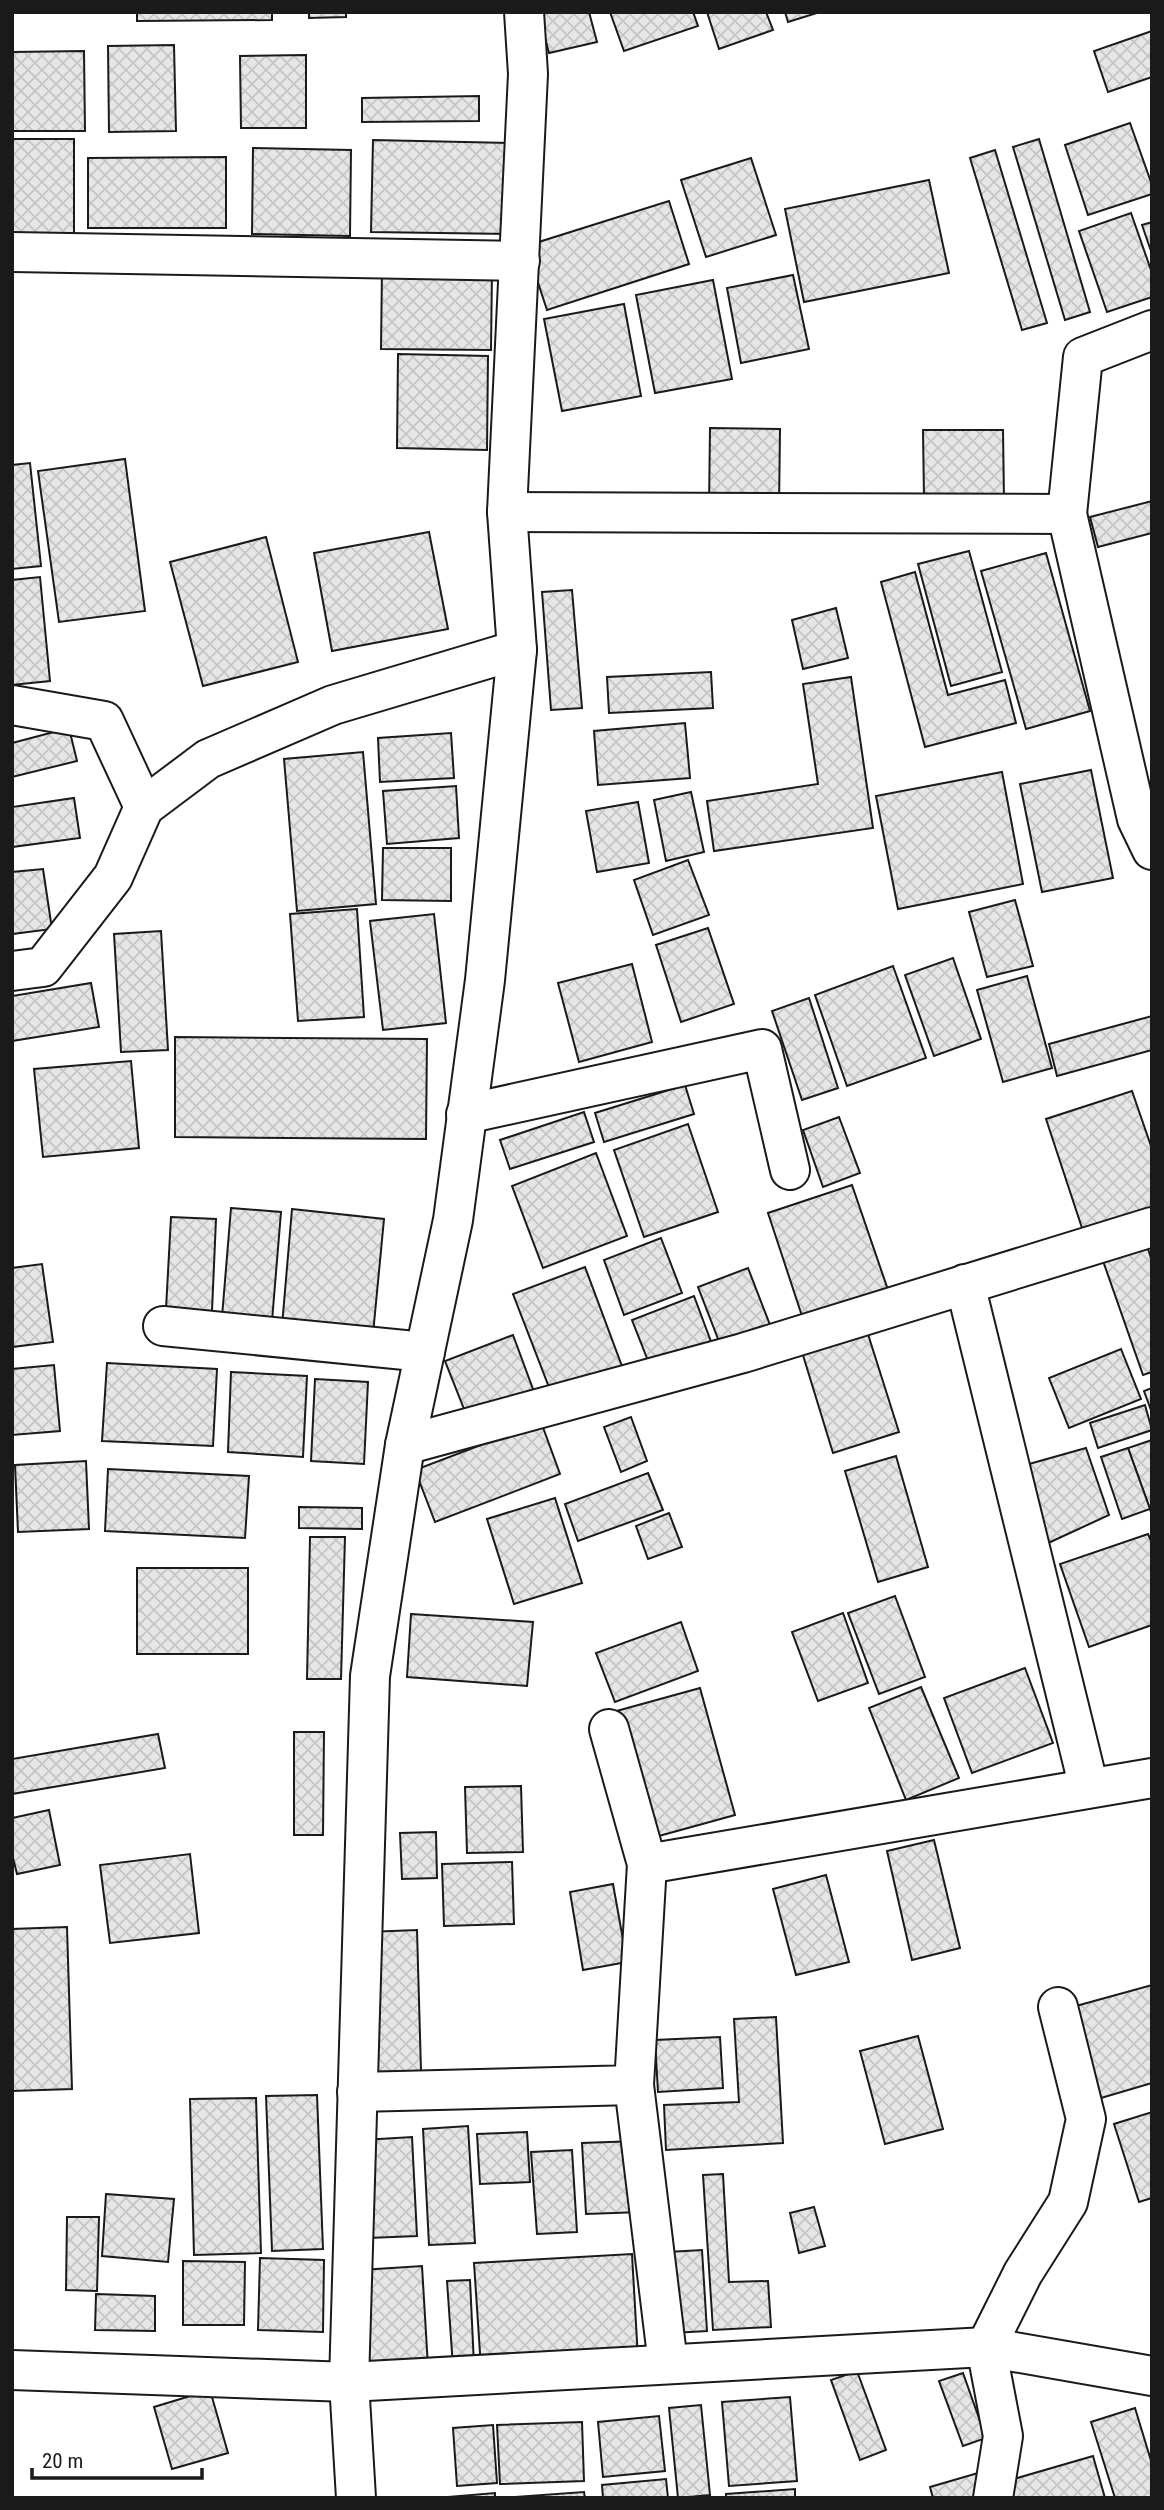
<svg xmlns="http://www.w3.org/2000/svg" width="1164" height="2510" font-family="'Roboto Condensed',sans-serif">
	<style>
		.building { fill: url(#building-cross-hatch); stroke: #1a1a1a; stroke-width: 2 }
		.lines { fill: none; stroke-linecap: round; stroke-linejoin: round }
		.minor-casing { stroke: #1a1a1a; stroke-width: 42 }
		.minor { stroke: #fff; stroke-width: 38 }
	</style>
	<defs>
		<pattern id="building-cross-hatch" width="8" height="8" patternUnits="userSpaceOnUse" patternTransform="scale(1.75)"><rect width="8" height="8" fill="#e6e6e6"/><path d="M0 0l8 8M0 8l8-8" fill="none" stroke="#c5c5c5"/></pattern>
	</defs>
	<rect width="100%" height="100%" fill="#fff"/>
	<g class="building">
		<polygon points="137,12 272,12 272,20 137,21"/>
		<polygon points="309,12 346,12 346,17 309,18"/>
		<polygon points="538,12 589,12 597,42 549,53"/>
		<polygon points="610,12 693,12 698,26 624,51"/>
		<polygon points="707,12 766,12 773,30 719,49"/>
		<polygon points="785,12 820,12 788,22"/>
		<polygon points="1152,31 1152,77 1108,92 1094,51"/>
		<polygon points="174,45 176,131 109,132 108,46"/>
		<polygon points="84,51 85,131 12,131 12,52"/>
		<polygon points="306,55 306,128 241,128 240,56"/>
		<polygon points="479,96 479,121 362,122 362,98"/>
		<polygon points="1130,123 1152,185 1152,194 1088,215 1065,145"/>
		<rect x="12" y="139" width="62" height="103"/>
		<polygon points="1039,139 1090,312 1065,320 1013,147"/>
		<polygon points="373,140 514,143 513,234 371,232"/>
		<polygon points="253,148 351,150 350,236 252,234"/>
		<polygon points="995,150 1047,323 1022,330 970,158"/>
		<polygon points="226,157 226,228 88,228 88,158"/>
		<polygon points="751,158 776,235 706,257 681,180"/>
		<polygon points="929,180 949,273 804,302 785,209"/>
		<polygon points="669,201 689,264 547,310 526,246"/>
		<polygon points="1131,213 1152,273 1152,297 1107,312 1079,231"/>
		<polygon points="1152,222 1152,254 1142,225"/>
		<polygon points="382,269 492,270 491,350 381,349"/>
		<polygon points="793,275 809,349 741,363 727,288"/>
		<polygon points="713,280 732,379 655,393 636,295"/>
		<polygon points="624,304 641,396 562,411 544,319"/>
		<polygon points="398,354 488,356 487,450 397,448"/>
		<polygon points="710,428 780,429 779,509 709,508"/>
		<polygon points="923,430 1003,430 1004,498 924,498"/>
		<polygon points="125,459 145,611 59,622 38,471"/>
		<polygon points="30,463 41,566 12,569 12,465"/>
		<polygon points="1152,501 1152,533 1098,547 1090,517"/>
		<polygon points="429,532 448,629 332,651 314,553"/>
		<polygon points="266,537 298,662 203,686 170,562"/>
		<polygon points="969,551 1002,672 951,686 918,564"/>
		<polygon points="1046,553 1090,711 1026,729 981,571"/>
		<polygon points="915,572 948,695 1005,680 1016,723 925,747 881,582"/>
		<polygon points="40,577 50,681 12,685 12,580"/>
		<polygon points="572,590 582,708 551,710 542,592"/>
		<polygon points="836,608 848,658 803,669 792,620"/>
		<polygon points="711,672 713,708 609,713 607,677"/>
		<polygon points="851,677 873,828 714,851 707,801 818,784 803,684"/>
		<polygon points="685,723 690,778 598,785 594,731"/>
		<polygon points="69,728 77,761 12,777 12,743"/>
		<polygon points="451,733 454,778 380,782 378,738"/>
		<polygon points="363,752 376,904 297,911 284,759"/>
		<polygon points="1091,770 1113,878 1042,892 1020,784"/>
		<polygon points="1002,772 1023,884 898,909 876,796"/>
		<polygon points="456,786 459,838 387,844 383,791"/>
		<polygon points="691,792 704,852 666,861 654,800"/>
		<polygon points="74,798 80,838 12,847 12,807"/>
		<polygon points="638,802 649,863 597,872 586,811"/>
		<polygon points="383,848 451,848 451,901 382,900"/>
		<polygon points="688,860 709,915 653,935 634,880"/>
		<polygon points="43,869 52,929 12,934 12,872"/>
		<polygon points="1015,900 1033,966 987,977 969,912"/>
		<polygon points="357,909 364,1017 298,1021 290,914"/>
		<polygon points="434,914 446,1023 383,1030 370,921"/>
		<polygon points="708,928 734,1004 681,1022 656,945"/>
		<polygon points="161,931 168,1050 121,1052 114,934"/>
		<polygon points="953,958 981,1039 934,1056 905,975"/>
		<polygon points="632,964 652,1042 579,1062 558,983"/>
		<polygon points="893,966 926,1058 847,1086 815,995"/>
		<polygon points="1027,976 1052,1068 1003,1082 977,990"/>
		<polygon points="91,983 99,1027 12,1041 12,996"/>
		<polygon points="809,998 838,1088 802,1100 772,1011"/>
		<polygon points="1152,1016 1152,1050 1057,1076 1049,1044"/>
		<polygon points="175,1037 427,1039 426,1139 175,1137"/>
		<polygon points="131,1061 139,1148 43,1157 34,1069"/>
		<polygon points="685,1085 694,1114 604,1142 595,1113"/>
		<polygon points="1132,1091 1152,1149 1152,1208 1083,1231 1046,1119"/>
		<polygon points="584,1112 594,1142 510,1169 500,1140"/>
		<polygon points="839,1117 860,1173 823,1187 803,1130"/>
		<polygon points="688,1124 718,1212 644,1237 614,1150"/>
		<polygon points="596,1153 627,1236 543,1268 512,1186"/>
		<polygon points="852,1185 888,1290 803,1319 768,1213"/>
		<polygon points="231,1208 281,1212 272,1321 222,1317"/>
		<polygon points="292,1209 384,1219 373,1334 282,1326"/>
		<polygon points="171,1217 216,1219 212,1311 166,1309"/>
		<polygon points="661,1238 682,1293 624,1315 604,1260"/>
		<polygon points="1146,1243 1152,1261 1152,1372 1143,1375 1102,1258"/>
		<polygon points="42,1264 53,1342 12,1347 12,1268"/>
		<polygon points="585,1267 623,1369 552,1395 513,1294"/>
		<polygon points="748,1268 770,1325 720,1344 698,1287"/>
		<polygon points="694,1296 713,1347 652,1371 632,1320"/>
		<polygon points="867,1331 899,1432 833,1453 802,1352"/>
		<polygon points="513,1335 537,1400 470,1424 445,1361"/>
		<polygon points="1121,1349 1141,1399 1069,1428 1049,1378"/>
		<polygon points="107,1363 217,1369 213,1446 102,1441"/>
		<polygon points="54,1365 60,1431 12,1435 12,1369"/>
		<polygon points="231,1372 307,1376 303,1457 228,1452"/>
		<polygon points="315,1379 368,1382 364,1464 311,1461"/>
		<polygon points="1152,1388 1152,1413 1144,1391"/>
		<polygon points="1145,1405 1152,1430 1098,1448 1090,1423"/>
		<polygon points="631,1417 647,1461 621,1472 604,1427"/>
		<polygon points="541,1422 560,1474 435,1522 415,1470"/>
		<polygon points="1152,1440 1152,1512 1151,1512 1128,1448"/>
		<polygon points="1086,1448 1109,1515 1046,1544 1022,1466"/>
		<polygon points="1128,1448 1150,1509 1122,1519 1101,1457"/>
		<polygon points="896,1456 928,1567 878,1582 845,1471"/>
		<polygon points="86,1461 89,1529 18,1532 15,1465"/>
		<polygon points="108,1469 249,1476 245,1538 105,1531"/>
		<polygon points="648,1473 663,1510 578,1541 565,1504"/>
		<polygon points="555,1498 582,1583 514,1604 487,1519"/>
		<polygon points="299,1507 362,1508 362,1529 299,1528"/>
		<polygon points="669,1513 682,1547 648,1559 636,1526"/>
		<polygon points="1148,1534 1152,1543 1152,1625 1089,1647 1060,1564"/>
		<polygon points="310,1537 345,1537 341,1679 307,1679"/>
		<rect x="137" y="1568" width="111" height="86"/>
		<polygon points="895,1596 925,1677 879,1694 848,1613"/>
		<polygon points="843,1613 868,1683 818,1701 792,1632"/>
		<polygon points="411,1614 533,1622 527,1686 407,1677"/>
		<polygon points="681,1622 698,1671 615,1702 596,1653"/>
		<polygon points="1025,1668 1053,1743 972,1773 944,1698"/>
		<polygon points="921,1687 959,1778 906,1800 869,1708"/>
		<polygon points="700,1688 735,1815 648,1839 613,1712"/>
		<polygon points="294,1732 324,1732 323,1835 294,1835"/>
		<polygon points="158,1734 165,1768 12,1794 12,1759"/>
		<polygon points="521,1786 523,1852 467,1853 465,1787"/>
		<polygon points="49,1810 60,1865 17,1874 12,1854 12,1818"/>
		<polygon points="436,1832 437,1878 402,1879 400,1833"/>
		<polygon points="934,1840 960,1948 912,1960 887,1851"/>
		<polygon points="190,1854 199,1933 110,1943 100,1865"/>
		<polygon points="512,1862 514,1924 444,1926 442,1864"/>
		<polygon points="826,1875 849,1962 796,1975 773,1889"/>
		<polygon points="613,1884 627,1962 583,1970 570,1892"/>
		<polygon points="67,1927 72,2089 12,2091 12,1929"/>
		<polygon points="417,1930 421,2071 371,2072 367,1932"/>
		<polygon points="1152,1985 1152,2083 1101,2098 1076,2006"/>
		<polygon points="776,2017 783,2143 666,2150 664,2105 739,2102 734,2019"/>
		<polygon points="918,2036 943,2129 885,2144 860,2051"/>
		<polygon points="720,2037 723,2088 658,2092 655,2040"/>
		<polygon points="317,2095 323,2249 272,2251 266,2096"/>
		<polygon points="256,2098 261,2253 194,2255 190,2099"/>
		<polygon points="1152,2112 1152,2198 1139,2202 1114,2124"/>
		<polygon points="468,2126 475,2243 429,2245 423,2129"/>
		<polygon points="527,2132 530,2182 480,2184 477,2134"/>
		<polygon points="412,2137 417,2236 368,2238 363,2140"/>
		<polygon points="637,2141 641,2212 586,2214 582,2143"/>
		<polygon points="572,2150 577,2232 537,2234 531,2152"/>
		<polygon points="723,2174 729,2282 768,2281 771,2327 713,2330 703,2175"/>
		<polygon points="106,2194 174,2199 168,2262 102,2256"/>
		<polygon points="814,2207 825,2246 799,2253 790,2213"/>
		<polygon points="67,2217 99,2217 97,2291 66,2290"/>
		<polygon points="702,2250 707,2331 672,2333 668,2252"/>
		<polygon points="632,2254 638,2359 481,2368 474,2263"/>
		<polygon points="260,2258 324,2260 323,2332 258,2330"/>
		<polygon points="183,2261 245,2262 244,2325 183,2325"/>
		<polygon points="422,2266 428,2367 367,2371 361,2270"/>
		<polygon points="470,2280 474,2365 453,2367 447,2281"/>
		<polygon points="96,2294 155,2296 155,2331 95,2330"/>
		<polygon points="857,2371 886,2450 860,2460 831,2380"/>
		<polygon points="963,2373 986,2438 963,2446 939,2381"/>
		<polygon points="210,2390 228,2453 172,2469 154,2407"/>
		<polygon points="790,2397 797,2481 729,2486 722,2402"/>
		<polygon points="701,2405 710,2495 678,2498 669,2408"/>
		<polygon points="1135,2408 1152,2464 1152,2498 1115,2498 1091,2422"/>
		<polygon points="659,2416 665,2471 603,2477 598,2422"/>
		<polygon points="582,2422 584,2481 500,2484 497,2425"/>
		<polygon points="493,2425 497,2483 457,2486 453,2428"/>
		<polygon points="1093,2456 1105,2498 1004,2498 1000,2483"/>
		<polygon points="978,2473 982,2498 933,2498 930,2487"/>
		<polygon points="666,2479 668,2498 603,2498 602,2485"/>
		<polygon points="795,2489 795,2498 726,2498 726,2494"/>
		<polygon points="584,2492 585,2498 500,2498"/>
		<polygon points="495,2493 495,2498 449,2498 449,2497"/>
	</g>
	<g class="lines">
		<defs>
			<g id="minor">
				<polyline points="12,252 520,261"/>
				<polyline points="507,512 1067,514 1083,357 1152,330"/>
				<polyline points="1067,514 1137,819 1152,850"/>
				<polyline points="12,705 104,721 144,807"/>
				<polyline points="12,971 43,967 113,877 144,807 208,759 333,705 517,650"/>
				<polyline points="466,1114 762,1049 790,1170"/>
				<polyline points="965,1284 1089,1788"/>
				<polyline points="163,1326 425,1352"/>
				<polyline points="405,1445 743,1353 1152,1227"/>
				<polyline points="647,1864 1152,1778"/>
				<polyline points="634,2085 668,2364"/>
				<polyline points="357,2092 634,2085 647,1864 609,1729"/>
				<polyline points="12,2370 349,2382 986,2347 1152,2376"/>
				<polyline points="356,2498 349,2382 370,1676 405,1445 453,1220 485,980 517,650 507,512 528,74 524,12"/>
				<polyline points="993,2498 1003,2436 986,2347 1023,2273 1068,2202 1086,2119 1058,2007"/>
			</g>
		</defs>
		<use href="#minor" class="minor-casing"/>
		<use href="#minor" class="minor"/>
	</g>
	<rect width="1164" height="2510" fill="none" stroke="#1a1a1a" stroke-width="28"/>
	<path d="M32 2468v10h170v-10" fill="none" stroke="#1a1a1a" stroke-width="3.5"/>
	<text x="42" y="2468" font-size="21" fill="#1a1a1a" stroke="#ffffff" stroke-width="5" paint-order="stroke">20 m</text>
</svg>
